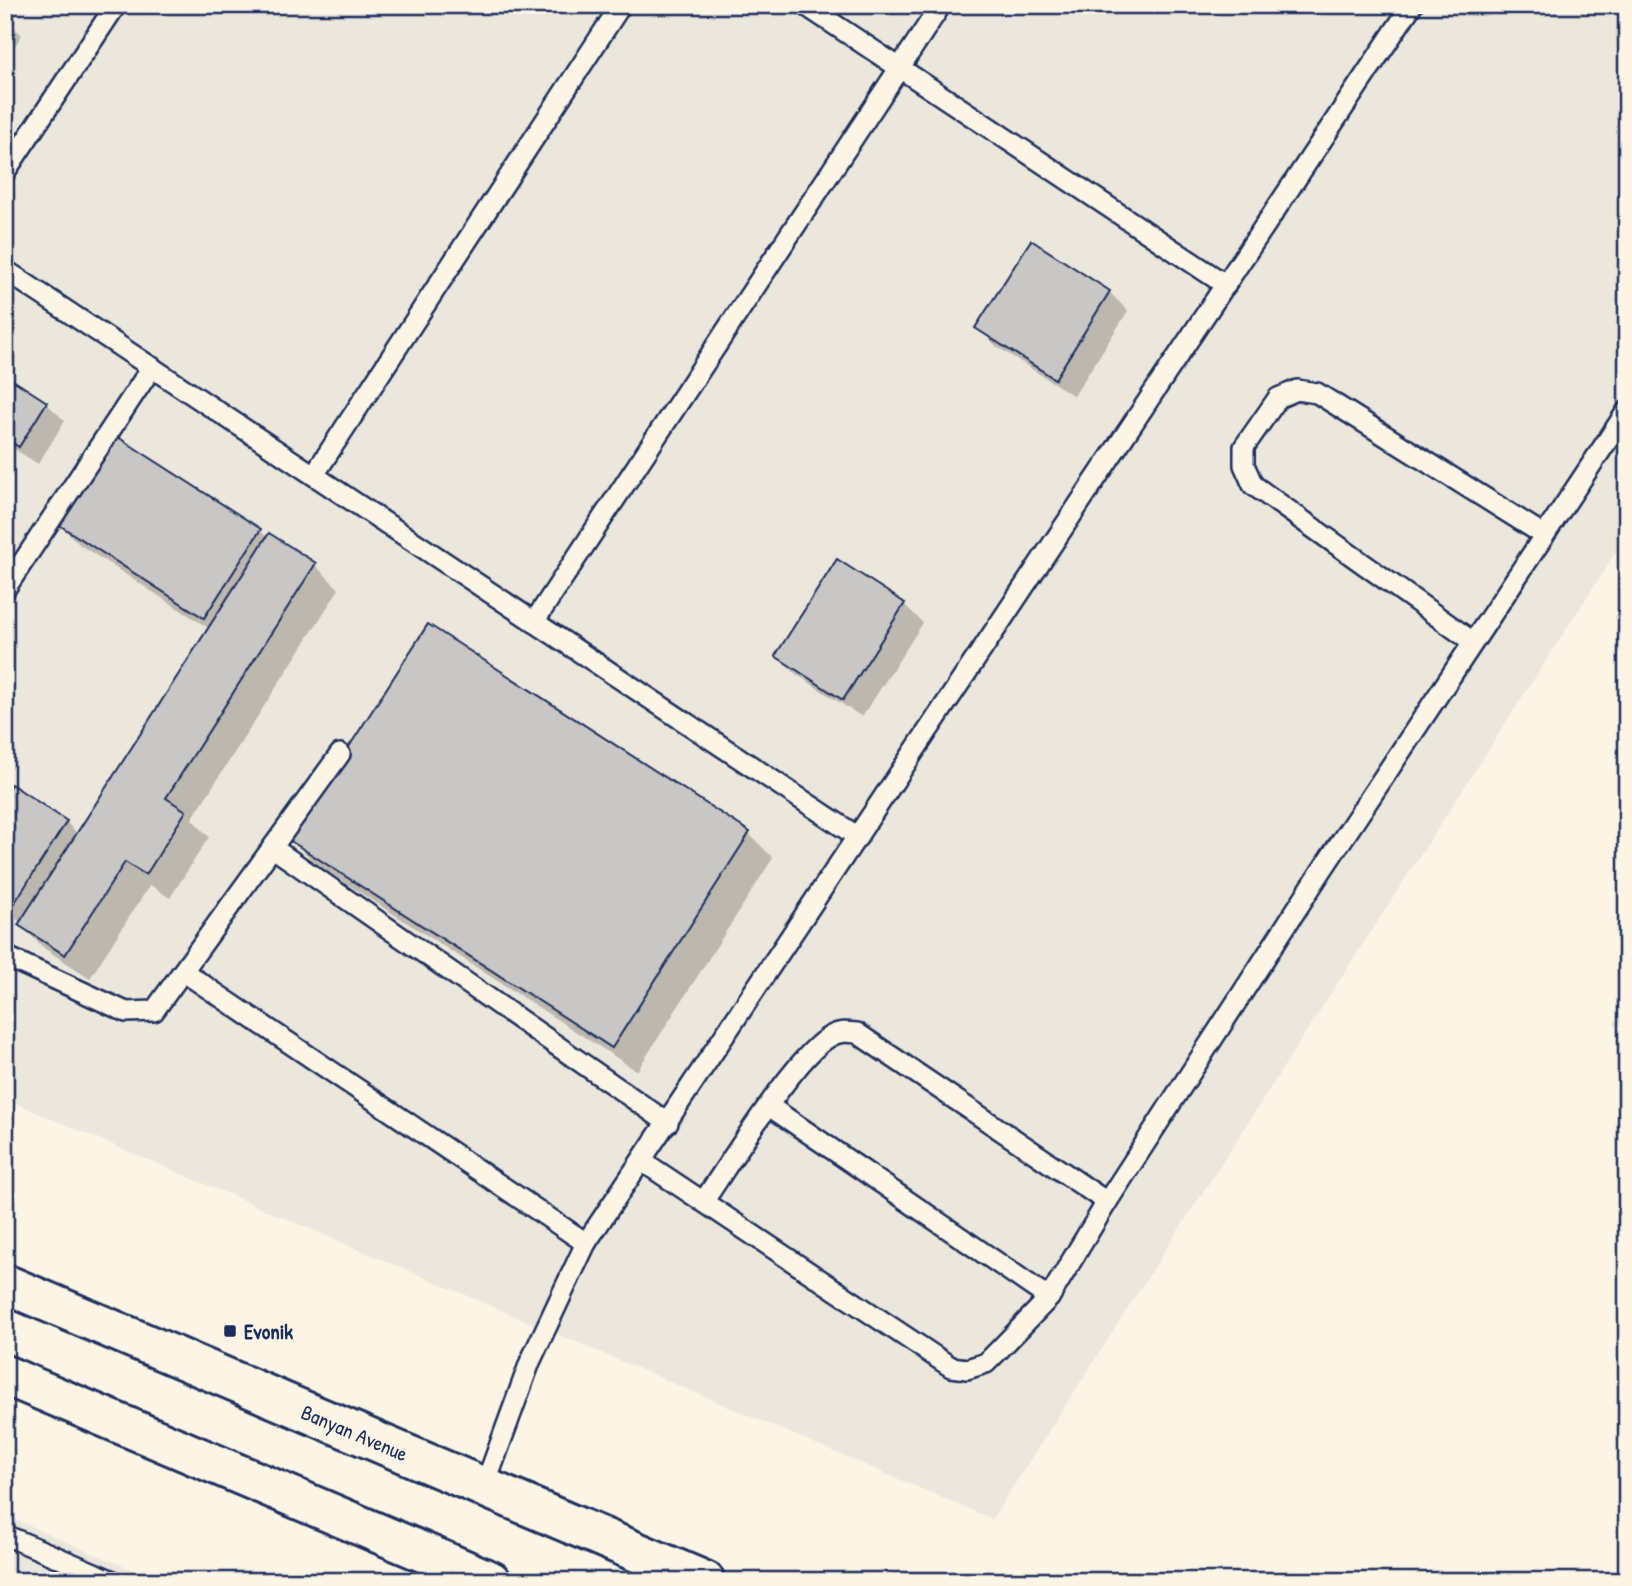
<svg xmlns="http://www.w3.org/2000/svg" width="1632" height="1586" font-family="'Patrick Hand',sans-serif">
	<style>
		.built { fill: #ece7dc }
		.shadow { fill: #0003 }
		.building { fill: #c8c7c6; stroke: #1b2f5e; stroke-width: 2 }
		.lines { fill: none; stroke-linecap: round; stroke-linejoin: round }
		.service-casing { stroke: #1b2f5e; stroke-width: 24 }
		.tertiary-casing { stroke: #1b2f5e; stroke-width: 44 }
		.service { stroke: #fcf5e5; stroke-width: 19 }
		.tertiary { stroke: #fcf5e5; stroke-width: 38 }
		.poi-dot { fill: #1b2f5e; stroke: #fcf5e5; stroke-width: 2.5 }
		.labels { text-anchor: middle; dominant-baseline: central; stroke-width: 7; stroke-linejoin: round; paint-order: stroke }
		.poi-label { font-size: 21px; font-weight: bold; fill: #1b2f5e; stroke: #fcf5e5; text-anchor: start }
		.street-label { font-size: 21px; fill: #1b2f5e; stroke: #fcf5e5 }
	</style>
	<rect width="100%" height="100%" fill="#fcf5e5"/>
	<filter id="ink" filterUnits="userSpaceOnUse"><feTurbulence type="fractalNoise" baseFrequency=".0143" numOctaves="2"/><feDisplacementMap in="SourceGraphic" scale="14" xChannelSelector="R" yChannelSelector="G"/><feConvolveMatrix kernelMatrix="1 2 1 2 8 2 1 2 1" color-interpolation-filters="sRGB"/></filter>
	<g filter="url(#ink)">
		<g class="built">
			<polygon points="5,5 1627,5 1627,535 992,1519 5,1099"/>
			<polygon points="5,1515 158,1581 5,1581"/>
		</g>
		<g class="shadow">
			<polygon points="5,19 22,35 5,61"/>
			<polygon points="1032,243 1109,292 1128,311 1074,396 996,346 978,327"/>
			<polygon points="5,377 46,403 65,421 38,464 5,443"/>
			<polygon points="56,521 260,530 268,539 315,565 339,589 192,819 209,837 170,898 150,885 90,978 45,949 20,925 22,923 5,912 5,797 66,822 78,834 210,629 80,545"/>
			<polygon points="837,561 904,604 923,623 862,717 796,674 778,656"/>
			<polygon points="749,834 773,858 637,1071 316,864 291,839"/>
		</g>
		<g class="building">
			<polygon points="1031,240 1110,291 1055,379 975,328"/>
			<polygon points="5,375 47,402 19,447 5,438"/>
			<polygon points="110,432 261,529 204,618 53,521"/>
			<polygon points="269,533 316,563 166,798 186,811 146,875 125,862 65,955 18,925"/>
			<polygon points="837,559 905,603 843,700 775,656"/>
			<polygon points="428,624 750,832 612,1048 289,840"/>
			<polygon points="11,784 67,821 10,910 5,907 5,794"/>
		</g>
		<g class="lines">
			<defs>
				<g id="service">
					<polyline points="805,5 1226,285"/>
					<polyline points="5,172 116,5"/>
					<polyline points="5,270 858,837"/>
					<polyline points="314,475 621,5"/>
					<polyline points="5,589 152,367"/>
					<polyline points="534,622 941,5"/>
					<polyline points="1473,642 1253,485 1244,465 1244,447 1278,398 1297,390 1317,393 1544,535"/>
					<polyline points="273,848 668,1123"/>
					<polyline points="5,956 126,1012 154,1011 340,754"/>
					<polyline points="184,972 586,1243"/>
					<polyline points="769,1106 1049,1298"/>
					<path d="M642,1161L951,1367L967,1369L986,1363L998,1351L1049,1298L1107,1202L857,1033C848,1032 840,1031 831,1036C797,1053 728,1166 703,1202"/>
					<polyline points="1107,1202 1320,873 1627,411"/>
					<polyline points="485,1485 530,1362 586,1243 1412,5"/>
					<polyline points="5,1535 113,1581"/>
				</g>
				<g id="tertiary">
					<path id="s1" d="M5,1284L705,1581"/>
					<polyline points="5,1375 491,1581"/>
				</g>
			</defs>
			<use href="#service" class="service-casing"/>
			<use href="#tertiary" class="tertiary-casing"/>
			<use href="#service" class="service"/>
			<use href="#tertiary" class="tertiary"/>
		</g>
	</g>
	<rect class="poi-dot" x="223" y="1324" width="14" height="14" rx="3.5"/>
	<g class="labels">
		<g class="poi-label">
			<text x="244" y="1331">Evonik</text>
		</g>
		<g class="street-label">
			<text stroke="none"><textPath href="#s1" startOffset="380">Banyan Avenue</textPath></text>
		</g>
	</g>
	<rect width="1632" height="1586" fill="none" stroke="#fcf5e5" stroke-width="28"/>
	<rect x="14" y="14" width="1604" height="1558" fill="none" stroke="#1b2f5e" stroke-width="2.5" filter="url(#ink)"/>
</svg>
